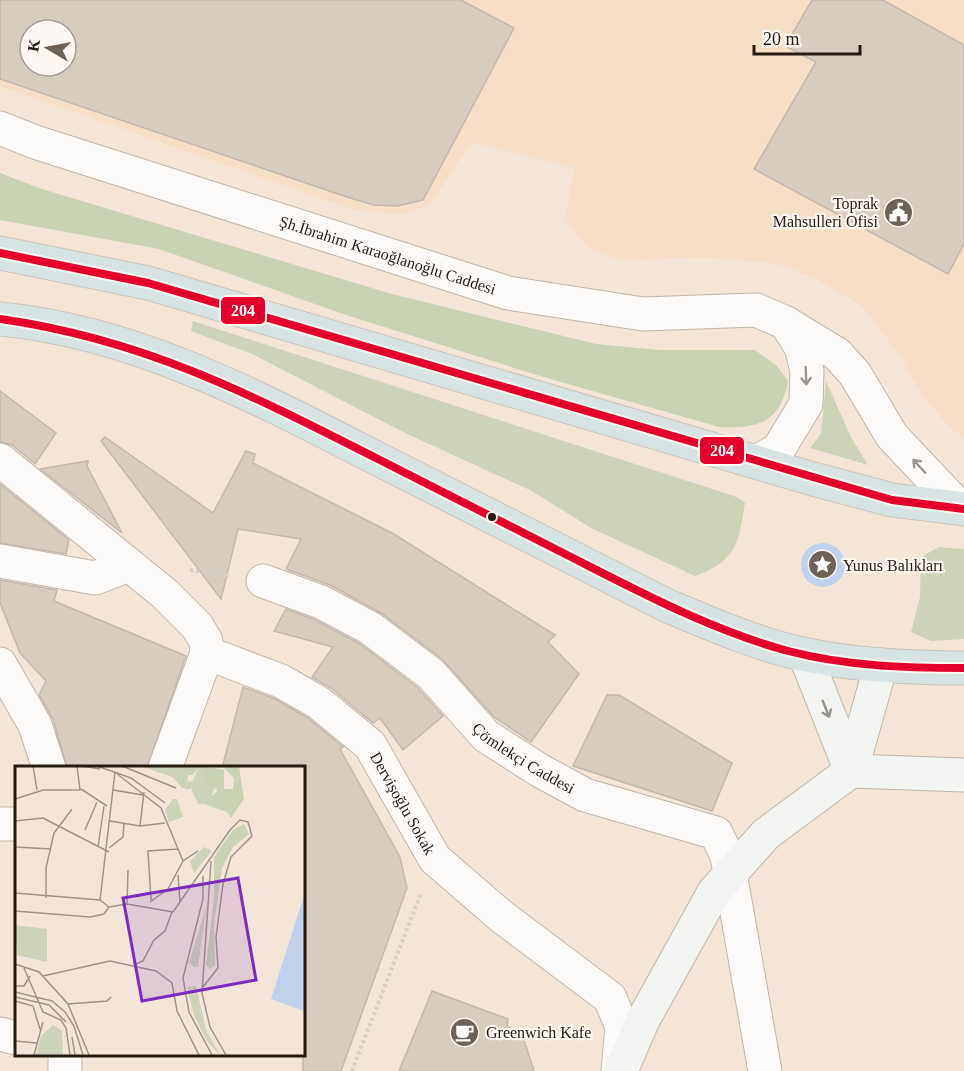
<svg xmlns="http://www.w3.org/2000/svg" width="964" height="1071" font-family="'Times New Roman',serif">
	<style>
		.built { fill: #f6dfc7; fill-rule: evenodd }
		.green { fill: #ccd3b8 }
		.forest { fill: #c9d2b3 }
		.water { fill: #c1d1ec }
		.building { fill: #d6ccc0; stroke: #c2b8ad; stroke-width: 1.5; fill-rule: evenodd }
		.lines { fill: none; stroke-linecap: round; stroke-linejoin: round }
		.street-casing { stroke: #c1b7ab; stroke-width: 35 }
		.secondary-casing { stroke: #c1b7ab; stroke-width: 35 }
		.highway-casing { stroke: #cbc4bd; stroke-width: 35 }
		.path { stroke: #d4d0cc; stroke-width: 4; stroke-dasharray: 3 3; stroke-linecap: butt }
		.street { stroke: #fdfbf9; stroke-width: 33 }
		.secondary { stroke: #f2f4f2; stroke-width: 33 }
		.highway { stroke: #d8e4e3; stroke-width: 33 }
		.bus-1-casing { stroke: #fcf7f2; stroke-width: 12 }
		.bus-1 { stroke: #e4002b; stroke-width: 8 }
		.oneway { stroke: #9b9691 }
		.oneway2 { stroke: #95928d }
		.bus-dot { fill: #241b12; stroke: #fcf7f2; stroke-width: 2 }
		.labels { text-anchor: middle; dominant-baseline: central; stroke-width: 4.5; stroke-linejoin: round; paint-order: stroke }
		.poi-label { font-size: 16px; fill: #241b12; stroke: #fcf7f2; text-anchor: start }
		.street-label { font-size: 16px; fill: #241b12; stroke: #fcf7f2 }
		.inset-road { fill: none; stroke: #a09589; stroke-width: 1.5 }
		.view { fill: #7b2cbf; fill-opacity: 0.15; stroke: #7b2cbf; stroke-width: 3 }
		.inset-edge { fill: none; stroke: #241b12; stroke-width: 3 }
		.line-badge { stroke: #fcf7f2; stroke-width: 2 }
		.badge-label { font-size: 16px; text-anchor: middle; font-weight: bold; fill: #fff }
	</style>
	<rect width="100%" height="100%" fill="#f3e6d8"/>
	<path class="built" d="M0,0H964V439L948,425L924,398L900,356L863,307L815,278L777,264L704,257L622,261L588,248L564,219L575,168L471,142L430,205L403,215L354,210L0,86ZM30,30H66V66H30Z"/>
	<g class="green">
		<path d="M193,321L734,496L745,502C739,542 737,561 695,576L591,528L530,490L407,434L252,354L191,331Z"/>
		<polygon points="826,381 851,437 868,465 810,448 821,434"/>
		<polygon points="939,547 964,549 964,639 931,641 911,632 920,597 921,557"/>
	</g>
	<path class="forest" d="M0,173L42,189L392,294L596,344L659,350H755L776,365L788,381C780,423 758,429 719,427L540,376L346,315L159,249L0,220Z"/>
	<circle class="water" cx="823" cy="565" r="22"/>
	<g class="building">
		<path d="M0,0H461L514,28L423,200L397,206L374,205L347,197L0,79ZM30,30H66V66H30Z"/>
		<polygon points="812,0 883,0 964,45 964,244 948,274 754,169 816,62 785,46"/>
		<polygon points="0,391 56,433 35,464 12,445 0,442"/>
		<polygon points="105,437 213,513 246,451 255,454 253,463 392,533 555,635 548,642 579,674 531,742 494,717 442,659 381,613 330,585 286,569 301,539 238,529 221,599 101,441"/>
		<polygon points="88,461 87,466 122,533 40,469"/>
		<polygon points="0,484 69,540 66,554 0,543"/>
		<polygon points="0,580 57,590 54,601 186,656 147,768 67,768 53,719 39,695 46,681 20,653 0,603"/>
		<polygon points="286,609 313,619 360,644 418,688 443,716 403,750 380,718 373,723 331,688 312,677 333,647 274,631"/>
		<polygon points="243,687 273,698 308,718 343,747 340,749 400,857 407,888 341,1071 303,1071 303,768 222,768"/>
		<polygon points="607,695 619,695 732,763 712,811 573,766"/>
		<polygon points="432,991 508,1019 507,1026 523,1037 534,1071 399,1071"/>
	</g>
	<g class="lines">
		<defs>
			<g id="street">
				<path id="s1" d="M0,128L35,142L508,293L643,314L756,310L786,323L837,354L855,374L892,436L960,508"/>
				<polyline points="0,460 165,594 197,626 206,641 207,653 165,768"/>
				<polyline points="756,462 778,450 806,404 807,371 801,347 786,323"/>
				<polyline points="0,561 95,578 129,565"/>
				<path id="s2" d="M263,581L321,602L370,628L431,674L486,736L539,770L585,795L716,833L727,856L765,1071"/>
				<path id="s3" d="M207,653L281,681L319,703L370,745L435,859L501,916L610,998L622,1027L618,1071"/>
				<polyline points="0,664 35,725 49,768"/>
				<polyline points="0,824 16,824"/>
				<polyline points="0,1034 16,1038"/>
				<polyline points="65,1071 65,1054"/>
			</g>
			<g id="secondary">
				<polyline points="805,655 851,771"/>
				<polyline points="851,771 964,775"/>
				<polyline points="621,1071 643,1020 714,892 766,834 851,771 881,665"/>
			</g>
			<g id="highway">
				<polyline points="0,253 148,283 813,479 892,500 964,509"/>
				<path d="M0,319C136,332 257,397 376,458C473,507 571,557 668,606C713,625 759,645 807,655C859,666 912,668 964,668"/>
			</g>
		</defs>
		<use href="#street" class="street-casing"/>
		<use href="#secondary" class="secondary-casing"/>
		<use href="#highway" class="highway-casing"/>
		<g class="path">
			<polyline points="190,570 230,576"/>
			<polyline points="352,1071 421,893"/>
		</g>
		<use href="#street" class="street"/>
		<use href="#secondary" class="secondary"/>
		<use href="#highway" class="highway"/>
		<defs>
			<g id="bus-1">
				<polyline points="0,253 148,283 892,500 964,509"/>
				<path d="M0,319C142,339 248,393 374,457C439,490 504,523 569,556C640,592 711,630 788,651C846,666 905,668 964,668"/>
			</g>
		</defs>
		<use href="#bus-1" class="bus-1-casing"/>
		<use href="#bus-1" class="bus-1"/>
	</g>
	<defs><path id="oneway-shaft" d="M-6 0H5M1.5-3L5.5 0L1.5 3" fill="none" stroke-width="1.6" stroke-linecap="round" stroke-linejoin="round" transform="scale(1.5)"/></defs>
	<g class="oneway">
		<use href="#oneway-shaft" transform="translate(806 376) rotate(88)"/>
		<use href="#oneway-shaft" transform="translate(919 466) rotate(-133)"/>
	</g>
	<use class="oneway2" href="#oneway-shaft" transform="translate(826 709) rotate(68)"/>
	<defs>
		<symbol id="civic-disc" viewBox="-11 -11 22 22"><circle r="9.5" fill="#6c6257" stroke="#fcf7f2"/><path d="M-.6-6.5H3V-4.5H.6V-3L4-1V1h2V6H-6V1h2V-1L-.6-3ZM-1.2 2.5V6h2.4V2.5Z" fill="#fff"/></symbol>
		<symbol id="sight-disc" viewBox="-11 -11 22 22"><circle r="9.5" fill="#6c6257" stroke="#fcf7f2"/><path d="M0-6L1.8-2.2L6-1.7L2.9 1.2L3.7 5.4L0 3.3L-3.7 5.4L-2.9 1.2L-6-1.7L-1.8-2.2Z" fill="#fff"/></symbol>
		<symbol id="cafe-disc" viewBox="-11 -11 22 22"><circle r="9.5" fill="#6c6257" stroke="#fcf7f2"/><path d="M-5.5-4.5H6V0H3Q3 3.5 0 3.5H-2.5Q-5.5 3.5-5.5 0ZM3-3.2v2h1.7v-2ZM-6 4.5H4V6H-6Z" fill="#fff"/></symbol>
	</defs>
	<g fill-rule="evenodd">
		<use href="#civic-disc" x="882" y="196" width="33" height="33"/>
		<use href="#sight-disc" x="806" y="548" width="33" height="33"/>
		<use href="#cafe-disc" x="448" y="1016" width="33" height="33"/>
	</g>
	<circle class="bus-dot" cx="492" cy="517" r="5"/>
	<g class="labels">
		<g class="poi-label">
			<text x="878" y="203" text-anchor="end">Toprak<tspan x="878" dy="18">Mahsulleri Ofisi</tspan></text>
			<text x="843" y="565">Yunus Balıkları</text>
			<text x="486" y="1032">Greenwich Kafe</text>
		</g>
		<g class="street-label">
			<text stroke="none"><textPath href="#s1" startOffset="408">Şh.İbrahim Karaoğlanoğlu Caddesi</textPath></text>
			<text stroke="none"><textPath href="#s2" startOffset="320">Çömlekçi Caddesi</textPath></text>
			<text stroke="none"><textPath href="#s3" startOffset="256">Dervişoğlu Sokak</textPath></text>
		</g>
	</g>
	<g transform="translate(15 766)">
		<rect width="290" height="290" fill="#f3e6d8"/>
		<path d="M125,0H169L170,5L168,12L157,11ZM184,1H187L199,23L195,36L189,38H183L176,22L171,24L172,15L177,16ZM158,33H162L168,51L154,56L150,44ZM189,81L197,85L179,107L175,95ZM192,138L183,201H179L174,197ZM0,159L32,163V196L2,189ZM181,220L191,264L205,289L192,275L179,250L172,221ZM38,259L47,265L48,289H21L26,270Z" fill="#ccd3b8"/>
		<path d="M169,0H185L178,9H173L171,22H167L158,11L168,12ZM187,0L209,4V23H218L219,12L207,0H224L229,33L216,52L212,46L189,38L203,24L191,18ZM229,58L234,68L218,81L207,102L199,159L200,199L195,203L191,199L199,133V91L218,64Z" fill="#c9d2b3"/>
		<path d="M289,130L290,245H289L256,233Z" fill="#c1d1ec"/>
		<path class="inset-road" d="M18,0L22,24M67,0L85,3M82,0L116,12L150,37M107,0L161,22M102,8L146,42L168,95M66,23L92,40M98,24L128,29M0,33L28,24H65L62,0M0,55L28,52L94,86M95,55L125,60L150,57M125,60L129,26M70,64L82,36M0,81L36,83M83,81L89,40M94,82L108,71L109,58M196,95L187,227L195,261L211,289M163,109L165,136M188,110V133L168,212L174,246L197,289M0,127L85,134M31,132V102L39,67L57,43M85,134L94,141L112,138L158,146L215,64L225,54L233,56L237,70L216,91L208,118L201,171L203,202L188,221M85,134L100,6M136,134L133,85L163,83M135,136L153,123L168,95L183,85M112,138L113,104M0,145L75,151L89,148L94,141M0,198L24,206L53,238L74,289M121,198L128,195L139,174L150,165L157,146M9,202L28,246L46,254L51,262L55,289M28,210L95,195L141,205L157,217L162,245L184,289M0,220H9L15,210M0,226L37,235L50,246L59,260L68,289M0,231L34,239L51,256M0,235L18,240L25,263M53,238L92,235L96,231M57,271L60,289M0,275L22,277M19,289L28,256"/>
		<path class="view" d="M223,112L241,214L127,235L108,132Z"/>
		<rect width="290" height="290" class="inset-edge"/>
	</g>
	<g class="line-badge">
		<rect x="220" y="296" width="46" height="29" rx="6" fill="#e4002b"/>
		<rect x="699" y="436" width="46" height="29" rx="6" fill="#e4002b"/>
	</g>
	<g class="badge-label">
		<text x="243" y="316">204</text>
		<text x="722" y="456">204</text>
	</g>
	<g transform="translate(48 48) rotate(280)"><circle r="28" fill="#fcf7f2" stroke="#a69f98" stroke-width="1.5"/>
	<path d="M0-4.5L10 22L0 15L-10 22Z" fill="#6c6257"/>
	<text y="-9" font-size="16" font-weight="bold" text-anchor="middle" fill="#241b12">K</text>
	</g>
	<path d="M754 45v9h106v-9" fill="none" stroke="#241b12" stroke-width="3"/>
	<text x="763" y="45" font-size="18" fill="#241b12" stroke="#fcf7f2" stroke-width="4.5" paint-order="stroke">20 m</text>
</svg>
